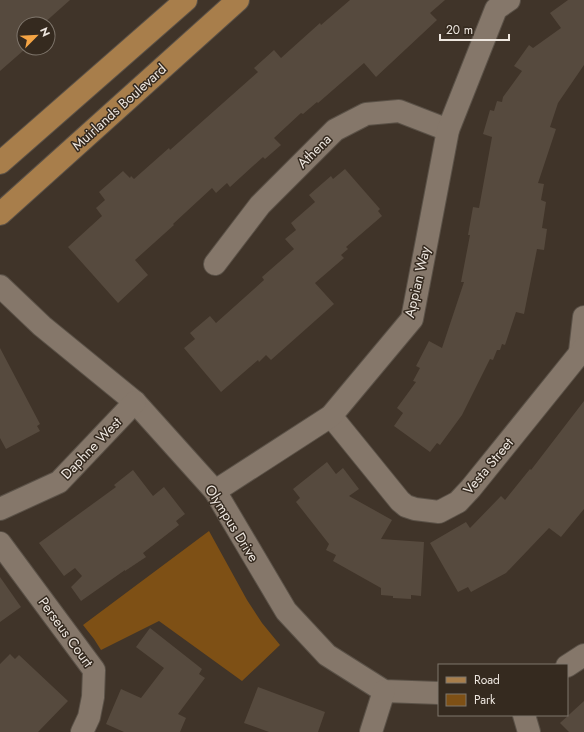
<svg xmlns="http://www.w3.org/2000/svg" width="584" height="732" font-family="Jost,sans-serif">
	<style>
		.green { fill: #7e5015 }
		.building { fill: #564a3e }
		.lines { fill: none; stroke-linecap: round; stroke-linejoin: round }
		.minor-casing { stroke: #5a5147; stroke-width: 24 }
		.major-casing { stroke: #5a5147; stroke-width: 24 }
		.minor { stroke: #85776a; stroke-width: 22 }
		.major { stroke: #a87e4b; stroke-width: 22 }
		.labels { text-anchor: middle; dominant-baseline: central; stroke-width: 3; stroke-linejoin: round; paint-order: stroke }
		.street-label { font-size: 14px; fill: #eee7e0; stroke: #352a1f }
	</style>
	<rect width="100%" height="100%" fill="#403429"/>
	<polygon class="green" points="209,531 247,600 262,623 280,645 242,681 159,621 101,650 94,639 83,625"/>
	<g class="building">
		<polygon points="0,0 70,0 43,24 24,24 24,50 0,71"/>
		<polygon points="350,0 445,0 430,13 437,20 376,77 364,63 318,103 317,102 303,114 301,113 274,138 281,145 265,159 263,157 230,187 227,183 216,193 212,188 173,224 174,225 135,260 148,275 118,303 68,247 102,216 96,208 105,200 99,192 123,171 130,178 131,176 134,179 169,148 170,150 258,72 254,68 274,50 281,58 320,23 321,25"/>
		<polygon points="568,0 584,0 584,65 558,103 550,127 556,129 538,183 544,184 541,200 546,202 542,228 547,229 544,250 537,249 524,314 516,312 505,345 502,344 500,350 497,350 493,360 490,359 462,415 440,445 437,443 430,452 394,426 403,413 397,408 416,382 413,381 420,368 416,366 429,341 442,348 464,282 461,282 470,235 468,235 473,207 479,208 492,137 483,134 490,110 494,111 497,101 502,102 503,97 522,71 514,66 529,45 533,48 561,28 550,13"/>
		<polygon points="345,169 380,209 378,211 382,216 346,247 348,249 341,255 344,258 315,283 334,304 271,360 266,355 259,362 258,360 221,392 184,348 195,339 190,333 210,316 216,323 264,280 262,277 294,249 285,239 296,230 291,223 315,202 309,195 331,176 333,179"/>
		<polygon points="0,348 40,424 37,426 40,431 6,449 0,438"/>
		<polygon points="584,401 584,509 561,537 549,528 506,573 471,592 468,587 458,592 430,543 466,522 470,528 501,496 505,500 530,469 531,470"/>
		<polygon points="327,462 336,474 343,468 359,489 349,496 392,520 381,539 424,542 421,596 411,595 411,599 393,598 393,596 381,595 381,588 333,561 336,555 326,550 329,544 296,502 300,498 293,489"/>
		<polygon points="133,470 153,496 164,487 185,514 176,521 179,525 143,553 146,557 125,571 125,570 81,601 71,587 82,576 75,568 64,576 39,543 116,487 114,485"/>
		<polygon points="0,577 21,607 0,622"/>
		<polygon points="150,628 202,669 199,674 205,678 178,714 186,718 180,732 124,732 106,724 121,689 141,698 164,668 136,647"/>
		<polygon points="10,654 15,659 19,655 68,701 38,732 0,732 0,664"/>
		<polygon points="258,687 325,712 318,732 269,732 244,723"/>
		<polygon points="584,701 584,732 569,732 560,723"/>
	</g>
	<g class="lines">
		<defs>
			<g id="minor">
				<polyline points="215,264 260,205 335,130 366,114 399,111 448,130"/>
				<polyline points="0,286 42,326 135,402 215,491 286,611 327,655 384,691 439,693"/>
				<polyline points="580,351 584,317"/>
				<polyline points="331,416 400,501 406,506 415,509 439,512 458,502 471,488 584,348"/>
				<polyline points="215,491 331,416 412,319 448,130 496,9 509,0"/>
				<polyline points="0,509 59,482 135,402"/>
				<polyline points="0,543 94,670 93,697 89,717 82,732"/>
				<polyline points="567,666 584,655"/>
				<polyline points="524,715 529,732"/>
				<polyline points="371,732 384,691"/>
			</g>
			<g id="major">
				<polyline points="0,163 186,0"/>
				<polyline points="0,214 238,0"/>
			</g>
		</defs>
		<use href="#minor" class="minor-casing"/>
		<use href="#major" class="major-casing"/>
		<use href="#minor" class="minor"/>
		<use href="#major" class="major"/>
	</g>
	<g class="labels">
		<g class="street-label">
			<text transform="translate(119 107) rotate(-42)">Muirlands Boulevard</text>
			<text transform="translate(314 151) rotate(-45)">Athena</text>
			<text transform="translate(417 282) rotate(-77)">Appian Way</text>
			<text transform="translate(91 448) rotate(-46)">Daphne West</text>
			<text transform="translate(488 466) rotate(-50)">Vesta Street</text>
			<text transform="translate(232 523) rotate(58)">Olympus Drive</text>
			<text transform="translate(66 632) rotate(54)">Perseus Court</text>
		</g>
	</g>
	<rect x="438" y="664" width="130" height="52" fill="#352a1f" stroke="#7f766c"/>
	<rect x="446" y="677" width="20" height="6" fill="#a87e4b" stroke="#7f766c"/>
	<text x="474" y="684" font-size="12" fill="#eee7e0">Road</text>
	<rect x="446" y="694" width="20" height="12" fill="#7e5015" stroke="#7f766c"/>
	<text x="474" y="704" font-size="12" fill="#eee7e0">Park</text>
	<g transform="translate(36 36) rotate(66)"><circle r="19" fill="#352a1f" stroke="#7f766c"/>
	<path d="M0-3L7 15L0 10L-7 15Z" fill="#f4a444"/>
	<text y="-6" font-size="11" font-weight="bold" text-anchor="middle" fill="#eee7e0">N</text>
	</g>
	<path d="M440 34v6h69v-6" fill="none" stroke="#eee7e0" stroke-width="2"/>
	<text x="446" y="34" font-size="12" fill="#eee7e0" stroke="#352a1f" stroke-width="3" paint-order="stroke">20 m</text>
</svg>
